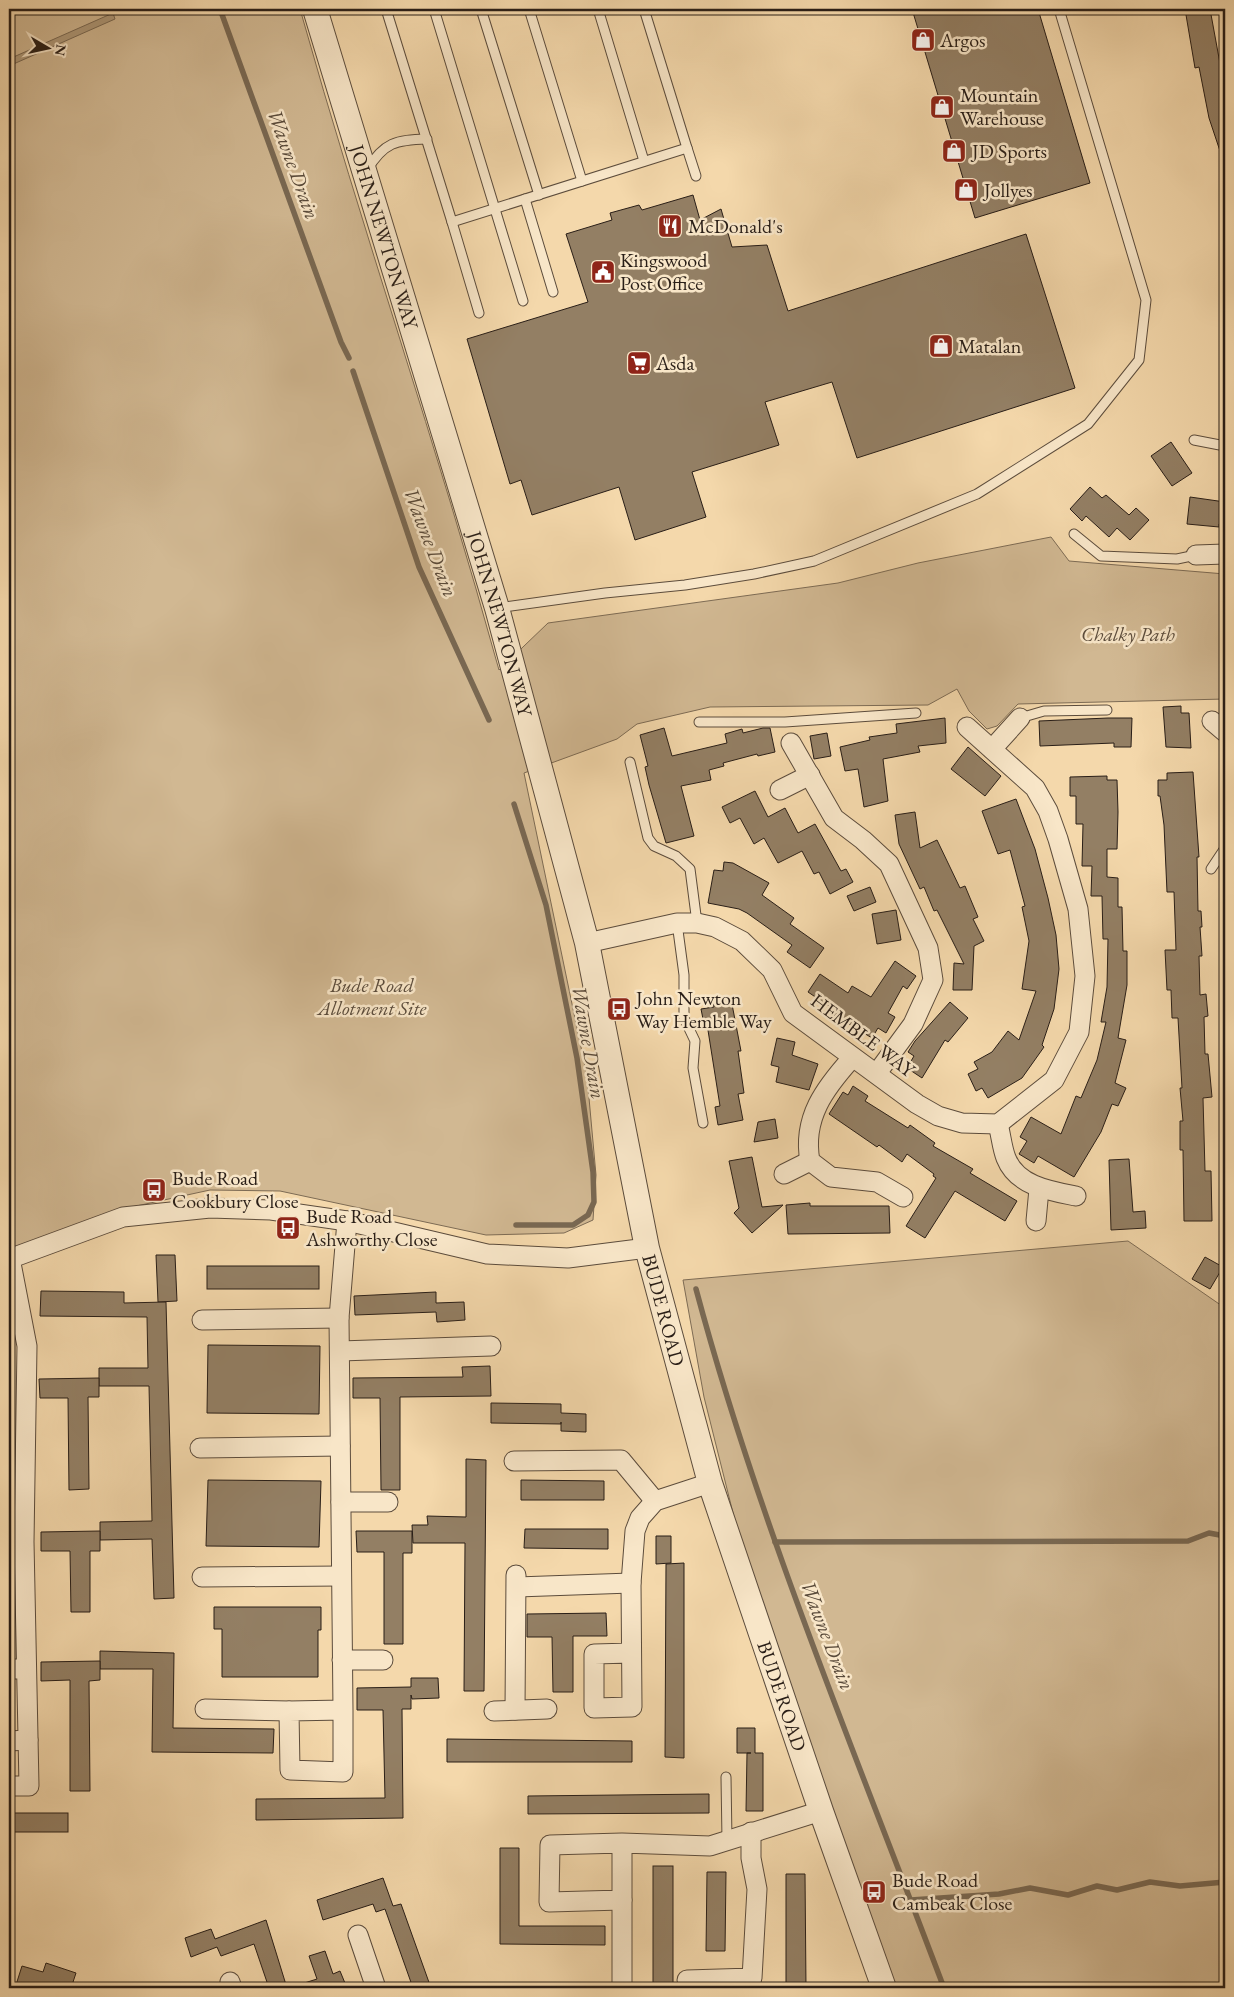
<svg xmlns="http://www.w3.org/2000/svg" width="1234" height="1997" font-family="'EB Garamond',serif">
	<style>
		.green { fill: #d1b892; stroke: #7d6b54 }
		.water { fill: #af9979; stroke: #796852 }
		.lines { fill: none; stroke-linecap: round; stroke-linejoin: round }
		.stream { stroke: #796852; stroke-width: 5.5 }
		.building { fill: #937f64; stroke: #291e17 }
		.service-casing { stroke: #5c4c3c; stroke-width: 11 }
		.minor-casing { stroke: #5c4c3c; stroke-width: 21 }
		.tertiary-casing { stroke: #5c4c3c; stroke-width: 26 }
		.service { stroke: #f8e6c8; stroke-width: 9 }
		.minor { stroke: #f8e6c8; stroke-width: 19 }
		.tertiary { stroke: #f8e6c8; stroke-width: 24 }
		.labels { text-anchor: middle; dominant-baseline: central; stroke-width: 5; stroke-linejoin: round; paint-order: stroke }
		.poi-label { font-size: 20px; fill: #291e17; stroke: #f8e6c8; text-anchor: start }
		.street-label { font-size: 20px; fill: #291e17; stroke: #f8e6c8 }
		.park-label { font-size: 20px; font-style: italic; fill: #5b4c3c; stroke: #f8e6c8 }
		.water-label { font-size: 21px; font-style: italic; fill: #584939; stroke: #f8e6c8 }
	</style>
	<rect width="100%" height="100%" fill="#f4d8ab"/>
	<filter id="stains"><feTurbulence type="fractalNoise" baseFrequency=".004" numOctaves="4"/><feColorMatrix values="0 0 0 0 .2 0 0 0 0 .09 0 0 0 0 .02 0 0 0 .5 -.17"/></filter>
	<radialGradient id="worn" r=".72"><stop offset=".6" stop-color="#630" stop-opacity="0"/><stop offset="1" stop-color="#630" stop-opacity=".3"/></radialGradient>
	<g class="green">
		<path d="M9,9H300C362,230 438,448 499,670L548,623L838,583L918,563L1051,537L1069,561L1225,574V699L1018,704L997,726L987,729L969,711L957,689L928,705L710,707L637,724L617,739L524,773L587,1076L596,1175L593,1220L564,1233L486,1235L280,1191L210,1190L118,1210L9,1250Z"/>
		<polygon points="1128,1241 1225,1308 1225,1988 894,1988 745,1561 704,1397 683,1280"/>
	</g>
	<polygon class="water" points="113,13 115,19 9,66 9,59"/>
	<g class="lines">
		<g class="stream">
			<polyline points="220,9 341,342 349,358"/>
			<polyline points="353,371 419,567 489,720"/>
			<polyline points="514,804 546,905 577,1058 593,1172 594,1202 588,1215 573,1225 516,1225"/>
			<path d="M696,1289C760,1528 857,1757 944,1988"/>
			<polyline points="775,1542 1188,1541 1209,1533 1225,1536"/>
			<polyline points="911,1900 999,1894 1030,1888 1068,1895 1097,1886 1117,1890 1150,1882 1180,1886 1225,1882"/>
		</g>
	</g>
	<g class="building">
		<polygon points="912,9 1038,9 1090,183 975,218"/>
		<polygon points="1185,9 1210,9 1221,69 1225,69 1225,156 1222,157 1209,118 1199,67 1195,68"/>
		<polygon points="693,195 700,220 721,209 732,247 767,245 788,311 1026,234 1075,388 857,458 832,382 765,402 779,445 692,472 706,517 635,540 619,487 532,515 521,480 510,484 467,339 588,302 566,234 612,220 610,213 639,205 642,210"/>
		<polygon points="1171,442 1192,473 1172,486 1151,456"/>
		<polygon points="1090,487 1102,498 1106,495 1129,515 1136,508 1149,520 1130,540 1117,528 1109,537 1086,516 1082,521 1070,509"/>
		<polygon points="1190,497 1225,502 1225,525 1219,524 1219,527 1187,524"/>
		<polygon points="1181,706 1181,713 1189,713 1191,748 1166,747 1163,707"/>
		<polygon points="945,718 946,743 918,746 920,752 883,759 888,801 864,807 858,769 845,771 840,747 870,740 869,737 897,733 896,724"/>
		<polygon points="1108,718 1132,718 1131,747 1114,747 1114,743 1040,746 1039,721"/>
		<polygon points="664,728 672,756 727,743 725,734 742,729 743,733 763,728 770,728 775,752 758,756 757,754 723,763 724,766 709,770 711,780 681,786 694,836 666,843 649,785 645,767 648,766 640,735"/>
		<polygon points="827,733 831,756 814,759 810,736"/>
		<polygon points="968,747 1001,776 985,796 951,769"/>
		<polygon points="1193,772 1199,857 1197,857 1198,911 1201,911 1202,927 1200,927 1202,956 1199,956 1200,995 1206,994 1208,1016 1204,1017 1205,1054 1208,1054 1212,1097 1203,1098 1205,1171 1211,1171 1212,1221 1184,1221 1183,1150 1180,1150 1180,1121 1183,1121 1180,1088 1182,1088 1178,1018 1172,1018 1171,990 1167,990 1165,950 1176,950 1174,892 1167,892 1164,825 1160,796 1158,796 1158,780 1167,780 1167,773"/>
		<polygon points="1107,776 1107,780 1117,780 1118,812 1117,849 1107,849 1107,877 1118,878 1118,907 1122,907 1123,951 1127,951 1127,985 1118,1038 1126,1040 1115,1083 1126,1088 1118,1106 1112,1104 1101,1132 1074,1177 1038,1156 1034,1163 1019,1154 1027,1141 1020,1137 1031,1117 1061,1134 1076,1096 1081,1098 1097,1060 1106,1022 1101,1022 1107,987 1108,939 1103,939 1102,896 1091,896 1092,866 1082,866 1083,824 1076,824 1076,796 1070,796 1070,777"/>
		<polygon points="755,791 768,817 785,808 798,833 815,824 841,871 846,869 853,882 830,894 819,872 814,874 802,851 778,863 764,838 754,844 740,818 730,823 722,807"/>
		<polygon points="1016,799 1035,849 1048,898 1056,935 1059,969 1054,1009 1042,1045 1044,1047 1022,1078 988,1098 982,1088 976,1091 968,1074 978,1069 974,1062 992,1052 1008,1031 1019,1040 1036,991 1022,989 1029,941 1022,907 1025,906 1010,850 998,854 982,811"/>
		<polygon points="915,812 920,848 937,840 960,888 965,886 978,917 973,919 984,941 974,946 972,990 953,990 954,963 964,964 937,910 934,911 924,887 920,889 899,844 895,815"/>
		<polygon points="724,862 733,863 769,883 762,895 794,918 790,924 824,948 810,968 787,952 792,945 747,913 739,909 708,903 714,870 723,871"/>
		<polygon points="870,887 876,902 854,911 847,896"/>
		<polygon points="896,910 901,940 877,944 872,914"/>
		<polygon points="895,961 916,976 907,989 903,986 888,1013 895,1017 886,1033 878,1028 872,1038 834,1015 836,1011 808,992 820,974 848,993 852,986 871,997"/>
		<polygon points="731,999 741,1051 738,1051 744,1093 738,1094 743,1120 718,1125 715,1107 720,1106 707,1024 704,1024 701,1009 714,1007 713,1002"/>
		<polygon points="950,1002 968,1018 948,1042 945,1040 922,1078 907,1068 914,1056 908,1052 915,1041"/>
		<polygon points="777,1038 795,1042 792,1055 818,1064 809,1090 776,1082 779,1067 771,1065"/>
		<polygon points="853,1086 868,1096 865,1101 908,1128 910,1125 935,1143 933,1146 973,1169 970,1173 1017,1201 1005,1221 955,1191 925,1238 906,1226 936,1178 933,1176 934,1174 907,1154 902,1162 879,1145 877,1147 829,1114 843,1092 848,1095"/>
		<polygon points="775,1119 778,1138 754,1142 758,1122"/>
		<polygon points="752,1157 762,1207 783,1205 752,1233 734,1213 739,1208 729,1161"/>
		<polygon points="1129,1159 1133,1212 1145,1211 1146,1228 1111,1230 1109,1160"/>
		<polygon points="810,1203 810,1206 889,1206 890,1233 788,1234 786,1205"/>
		<polygon points="156,1255 175,1255 177,1301 158,1302"/>
		<polygon points="1205,1257 1223,1267 1210,1289 1192,1279"/>
		<rect x="207" y="1266" width="112" height="23"/>
		<polygon points="41,1291 124,1292 124,1303 166,1302 174,1598 154,1599 152,1539 100,1540 100,1522 152,1521 149,1386 99,1386 99,1368 148,1368 147,1317 40,1316"/>
		<polygon points="436,1292 436,1303 464,1302 465,1320 437,1322 436,1312 355,1315 354,1296"/>
		<polygon points="208,1345 320,1346 319,1414 207,1413"/>
		<polygon points="490,1366 491,1396 400,1397 400,1490 381,1490 380,1398 353,1398 353,1378 463,1377 462,1367"/>
		<polygon points="99,1378 99,1397 88,1397 89,1489 69,1490 68,1398 40,1398 39,1379"/>
		<polygon points="491,1403 561,1404 561,1413 586,1414 586,1432 561,1431 561,1422 561,1424 491,1423"/>
		<polygon points="466,1459 486,1460 484,1691 464,1691 465,1543 413,1543 412,1525 428,1525 427,1516 466,1517"/>
		<polygon points="208,1480 321,1481 319,1547 206,1546"/>
		<polygon points="521,1480 604,1481 604,1500 521,1500"/>
		<polygon points="525,1529 608,1529 608,1549 524,1548"/>
		<polygon points="100,1531 100,1551 90,1551 90,1612 71,1612 70,1551 41,1551 41,1532"/>
		<polygon points="356,1531 412,1531 412,1553 403,1553 403,1644 384,1644 384,1552 357,1552"/>
		<polygon points="656,1536 671,1536 671,1563 656,1564"/>
		<polygon points="684,1563 684,1758 665,1757 666,1564"/>
		<polygon points="214,1607 321,1607 321,1630 318,1630 318,1677 222,1677 222,1629 214,1629"/>
		<polygon points="606,1613 607,1636 573,1636 573,1692 553,1692 552,1637 527,1637 527,1614"/>
		<polygon points="100,1651 174,1653 173,1728 274,1729 273,1753 152,1752 153,1669 100,1669"/>
		<polygon points="100,1661 100,1680 89,1681 90,1791 70,1791 70,1680 41,1681 41,1662"/>
		<polygon points="411,1678 438,1678 439,1698 412,1699 411,1695 411,1709 402,1709 403,1818 256,1820 256,1799 385,1798 383,1710 357,1710 357,1688 411,1687"/>
		<polygon points="737,1728 755,1728 755,1753 763,1753 763,1811 746,1811 747,1753 751,1753 737,1753"/>
		<polygon points="447,1739 632,1741 632,1762 447,1762"/>
		<polygon points="709,1794 709,1813 528,1814 528,1796"/>
		<rect x="9" y="1813" width="59" height="19"/>
		<polygon points="500,1848 519,1848 519,1926 605,1926 605,1945 500,1944"/>
		<rect x="653" y="1866" width="20" height="122"/>
		<polygon points="707,1872 726,1872 725,1951 706,1951"/>
		<polygon points="786,1874 805,1874 806,1988 786,1988"/>
		<polygon points="383,1878 393,1906 401,1904 431,1988 413,1988 385,1909 376,1912 373,1904 323,1920 317,1900"/>
		<polygon points="266,1920 287,1988 269,1988 254,1944 221,1956 217,1947 191,1957 185,1938 211,1929 215,1939"/>
		<polygon points="325,1951 333,1974 340,1971 347,1988 299,1988 298,1985 317,1979 309,1956"/>
		<polygon points="46,1963 76,1973 73,1982 82,1985 82,1988 15,1988 22,1966 43,1972"/>
	</g>
	<g class="lines">
		<defs>
			<g id="service">
				<polyline points="386,9 452,222 687,148 644,9"/>
				<polyline points="434,9 523,301"/>
				<polyline points="481,9 539,195"/>
				<polyline points="529,9 582,181"/>
				<polyline points="598,9 644,161"/>
				<polyline points="687,148 696,176"/>
				<path d="M367,170C384,142 396,140 427,139"/>
				<polyline points="525,199 553,292"/>
				<polyline points="452,222 479,313"/>
				<polyline points="1194,440 1225,446"/>
				<polyline points="1074,534 1101,556 1177,559 1196,555"/>
				<polyline points="497,608 605,593 685,585 754,574 814,561 977,494 1088,424 1139,360 1146,300 1059,9"/>
				<polyline points="1020,718 1044,711 1107,710"/>
				<polyline points="699,722 785,722 916,713"/>
				<polyline points="630,762 648,838 654,846 676,856 690,869 697,923"/>
				<polyline points="1211,869 1225,848"/>
				<polyline points="677,923 684,975 684,1018 695,1041 693,1068 703,1123"/>
				<polyline points="726,1777 727,1840"/>
			</g>
			<g id="minor">
				<polyline points="1196,555 1225,554"/>
				<polyline points="1212,721 1225,732"/>
				<polyline points="791,743 834,818 863,840 889,864 928,948 933,980 913,1024 877,1073"/>
				<polyline points="992,749 1020,718"/>
				<polyline points="780,790 810,775"/>
				<polyline points="587,943 677,923 697,923 715,927 742,941 772,970 793,1013 917,1104 938,1116 962,1123 998,1124 1054,1080 1079,1032 1085,976 1078,909 1058,839 1048,811 1035,788 967,727"/>
				<path d="M852,1058C825,1088 802,1118 810,1161L831,1177L877,1182L903,1197"/>
				<path d="M998,1124C1001,1135 1002,1148 1006,1158C1017,1186 1050,1191 1076,1196"/>
				<polyline points="784,1174 810,1161"/>
				<polyline points="1036,1221 1039,1189"/>
				<polyline points="9,1259 123,1217 210,1208 271,1210 347,1221 487,1254 568,1258 647,1248"/>
				<polyline points="202,1320 339,1318"/>
				<polyline points="340,1351 491,1346"/>
				<polyline points="200,1448 340,1446"/>
				<polyline points="514,1461 621,1460 655,1501"/>
				<polyline points="341,1502 388,1502"/>
				<polyline points="202,1577 341,1576"/>
				<polyline points="517,1587 631,1583"/>
				<polyline points="631,1653 594,1654 594,1708 632,1707 631,1583 635,1531 640,1518 655,1501 710,1483"/>
				<polyline points="342,1660 383,1660"/>
				<polyline points="9,1669 26,1669"/>
				<polyline points="205,1709 289,1711"/>
				<polyline points="343,1710 289,1711 290,1770 343,1772 343,1710 339,1318 347,1221"/>
				<polyline points="515,1710 516,1575"/>
				<polyline points="494,1711 547,1709"/>
				<polyline points="9,1741 28,1740"/>
				<polyline points="9,1786 29,1786 24,1542 27,1346 10,1258"/>
				<polyline points="622,1843 622,1900 549,1902 550,1845 622,1843 710,1846 821,1811"/>
				<polyline points="358,1935 376,1988"/>
				<polyline points="687,1980 752,1978 757,1889 751,1858 751,1832"/>
				<polyline points="230,1982 232,1988"/>
				<polyline points="622,1983 622,1900"/>
			</g>
			<g id="tertiary">
				<path id="s1" d="M315,9L497,608L587,943L647,1248L710,1483L821,1811L884,1988"/>
			</g>
		</defs>
		<use href="#service" class="service-casing"/>
		<use href="#minor" class="minor-casing"/>
		<use href="#tertiary" class="tertiary-casing"/>
		<use href="#service" class="service"/>
		<use href="#minor" class="minor"/>
		<use href="#tertiary" class="tertiary"/>
	</g>
	<defs>
		<symbol id="shop-square" viewBox="-11 -11 22 22"><rect x="-9" y="-9" width="18" height="18" rx="4" fill="#8f2418" stroke="#f8e6c8"/><path d="M-5-2.5h2.3a2.7 3.5 0 0 1 5.4 0H5L5.5 6h-11ZM-1.5-2.5h3a1.5 2.3 0 0 0-3 0Z" fill="#fff"/></symbol>
		<symbol id="restaurant-square" viewBox="-11 -11 22 22"><rect x="-9" y="-9" width="18" height="18" rx="4" fill="#8f2418" stroke="#f8e6c8"/><path d="M-5-6h1v4h1v-4h1v4h1v-4h1v5L-1.5 .5V6h-2V.5L-5-1ZM5-6V6H3V1.5H1.5Q1.5-4 5-6Z" fill="#fff"/></symbol>
		<symbol id="civic-square" viewBox="-11 -11 22 22"><rect x="-9" y="-9" width="18" height="18" rx="4" fill="#8f2418" stroke="#f8e6c8"/><path d="M-.6-6.5H3V-4.5H.6V-3L4-1V1h2V6H-6V1h2V-1L-.6-3ZM-1.2 2.5V6h2.4V2.5Z" fill="#fff"/></symbol>
		<symbol id="supermarket-square" viewBox="-11 -11 22 22"><rect x="-9" y="-9" width="18" height="18" rx="4" fill="#8f2418" stroke="#f8e6c8"/><path d="M-6-5.5h2.5l.6 2H6L4.5 2H-2.5L-4.4-4H-6ZM-1.5 3.2a1.3 1.3 0 1 0 .1 0ZM3 3.2a1.3 1.3 0 1 0 .1 0Z" fill="#fff"/></symbol>
		<symbol id="bus-square" viewBox="-11 -11 22 22"><rect x="-9" y="-9" width="18" height="18" rx="4" fill="#8f2418" stroke="#f8e6c8"/><path d="M-5-6H5V4H4V6H2V4H-2V6H-4V4H-5ZM-3.5-4V0h7V-4ZM-3.5 1.2v1.5H-2V1.2ZM2 1.2v1.5H3.5V1.2Z" fill="#fff"/></symbol>
	</defs>
	<g fill-rule="evenodd">
		<use href="#shop-square" x="909" y="26" width="28" height="28"/>
		<use href="#shop-square" x="928" y="93" width="28" height="28"/>
		<use href="#shop-square" x="940" y="137" width="28" height="28"/>
		<use href="#shop-square" x="952" y="176" width="28" height="28"/>
		<use href="#restaurant-square" x="656" y="212" width="28" height="28"/>
		<use href="#civic-square" x="589" y="258" width="28" height="28"/>
		<use href="#shop-square" x="927" y="332" width="28" height="28"/>
		<use href="#supermarket-square" x="625" y="349" width="28" height="28"/>
		<use href="#bus-square" x="605" y="995" width="28" height="28"/>
		<use href="#bus-square" x="140" y="1176" width="28" height="28"/>
		<use href="#bus-square" x="274" y="1214" width="28" height="28"/>
		<use href="#bus-square" x="860" y="1878" width="28" height="28"/>
	</g>
	<g class="labels">
		<g class="poi-label">
			<text x="940" y="40">Argos</text>
			<text x="960" y="95">Mountain<tspan x="960" dy="23">Warehouse</tspan></text>
			<text x="972" y="151">JD Sports</text>
			<text x="984" y="190">Jollyes</text>
			<text x="688" y="226">McDonald's</text>
			<text x="620" y="260">Kingswood<tspan x="620" dy="23">Post Office</tspan></text>
			<text x="958" y="346">Matalan</text>
			<text x="656" y="363">Asda</text>
			<text x="636" y="998">John Newton<tspan x="636" dy="23">Way Hemble Way</tspan></text>
			<text x="172" y="1178">Bude Road<tspan x="172" dy="23">Cookbury Close</tspan></text>
			<text x="306" y="1216">Bude Road<tspan x="306" dy="23">Ashworthy Close</tspan></text>
			<text x="892" y="1880">Bude Road<tspan x="892" dy="23">Cambeak Close</tspan></text>
		</g>
		<g class="street-label">
			<text stroke="none"><textPath href="#s1" startOffset="238">JOHN NEWTON WAY</textPath></text>
			<text stroke="none"><textPath href="#s1" startOffset="642">JOHN NEWTON WAY</textPath></text>
			<text transform="translate(863 1035) rotate(37)">HEMBLE WAY</text>
			<text stroke="none"><textPath href="#s1" startOffset="1348">BUDE ROAD</textPath></text>
			<text stroke="none"><textPath href="#s1" startOffset="1752">BUDE ROAD</textPath></text>
		</g>
		<g class="park-label">
			<text x="1128" y="634">Chalky Path</text>
			<text x="372" y="985">Bude Road<tspan x="372" dy="23">Allotment Site</tspan></text>
		</g>
		<g class="water-label">
			<text transform="translate(294 164) rotate(70)">Wawne Drain</text>
			<text transform="translate(431 542) rotate(69)">Wawne Drain</text>
			<text transform="translate(589 1042) rotate(80)">Wawne Drain</text>
			<text transform="translate(828 1635) rotate(69)">Wawne Drain</text>
		</g>
	</g>
	<rect width="1234" height="1997" fill="none" stroke="#f4d8ab" stroke-width="30"/>
	<rect x="10" y="10" width="1214" height="1977" fill="none" stroke="#291e17" stroke-width="2.5"/>
	<rect x="15" y="15" width="1204" height="1967" fill="none" stroke="#291e17"/>
	<g transform="translate(48 48) rotate(99)" stroke="#f8e6c8" stroke-width="4" paint-order="stroke">
	<path d="M0-4L9 19L0 12L-9 19Z" fill="#291e17"/>
	<text y="-8" font-size="14" font-weight="bold" text-anchor="middle" fill="#291e17">N</text>
	</g>
	<rect width="100%" height="100%" filter="url(#stains)"/>
	<rect width="100%" height="100%" fill="url(#worn)"/>
</svg>
